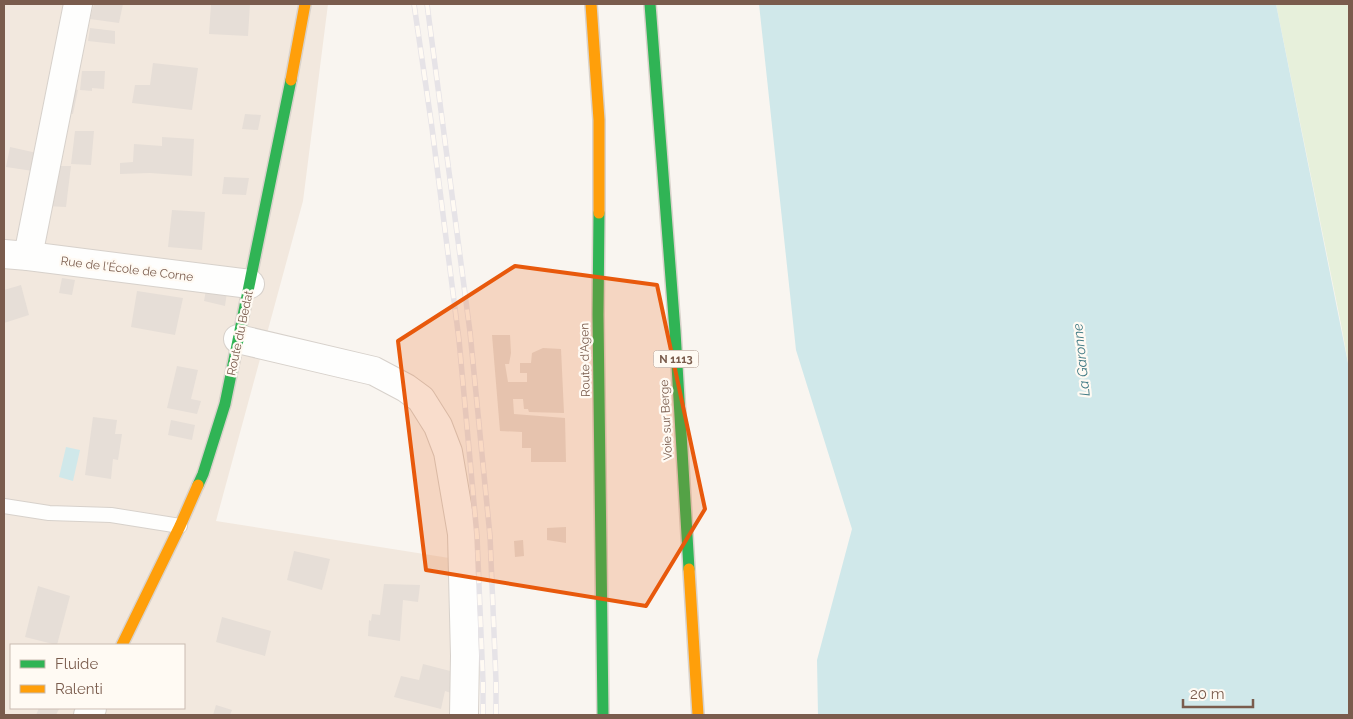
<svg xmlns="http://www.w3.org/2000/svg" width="1353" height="719" font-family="Raleway,sans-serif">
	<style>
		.residential { fill: #f2e8de; fill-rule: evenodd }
		.green { fill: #e7f0db }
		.water { fill: #d0e8ea }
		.building { fill: #e6ded7 }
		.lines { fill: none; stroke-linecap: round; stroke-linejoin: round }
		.lane-casing { stroke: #d7d1cb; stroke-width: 16 }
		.street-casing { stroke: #d7d1cb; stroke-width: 30 }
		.fast-casing { stroke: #d9d2cb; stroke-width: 14 }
		.slow-casing { stroke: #d9d2cb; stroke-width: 14 }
		.lane { stroke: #fefefd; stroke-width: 14 }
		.street { stroke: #fefefd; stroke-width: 28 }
		.fast { stroke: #30b455; stroke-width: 11 }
		.slow { stroke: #ff9f0a; stroke-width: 11 }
		.rail-casing { stroke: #e6e3e7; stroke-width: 5.5 }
		.rail { stroke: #fffaf3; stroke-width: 4; stroke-dasharray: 11; stroke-linecap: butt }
		.marked { fill: #e8590c; fill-opacity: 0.2; stroke: #e8590c; stroke-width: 4; stroke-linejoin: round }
		.labels { text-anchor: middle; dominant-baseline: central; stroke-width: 4.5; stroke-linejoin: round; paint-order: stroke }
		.shield { fill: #fffaf3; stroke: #a28b7f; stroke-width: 1 }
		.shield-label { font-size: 11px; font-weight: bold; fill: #7a5c4d }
		.street-label { font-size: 12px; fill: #7a5c4d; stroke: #fffaf3 }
		.water-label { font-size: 14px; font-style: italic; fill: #437c86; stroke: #fffaf3 }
	</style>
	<rect width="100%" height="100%" fill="#f9f5f0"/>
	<path class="residential" d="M4,4H328L303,201L216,521L468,561L474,715H4ZM11,645H184V708H11Z"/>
	<polygon class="green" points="1276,4 1349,4 1349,368 1341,324"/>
	<g class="water">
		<polygon points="759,4 1276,4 1349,368 1349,715 818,715 817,660 852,529 796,350"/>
		<polygon points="66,447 80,450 73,481 59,477"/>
	</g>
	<g class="building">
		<polygon points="94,4 123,4 119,23 90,19"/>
		<polygon points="211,4 250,4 248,36 209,34"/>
		<polygon points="90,28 115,31 115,44 88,41"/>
		<polygon points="153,63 198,68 192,110 132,103 135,85 150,85"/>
		<polygon points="82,71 105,71 104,89 92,88 92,91 80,90"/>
		<polygon points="75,89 78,90 73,114 63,113"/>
		<polygon points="245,114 261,115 258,130 242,129"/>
		<polygon points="75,131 94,131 91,165 71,164"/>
		<polygon points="162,137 194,139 192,176 150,173 120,174 120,163 133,162 134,144 162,146"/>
		<polygon points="10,147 37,153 33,171 6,167"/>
		<polygon points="53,166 71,166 66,207 45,206"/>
		<polygon points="224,177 249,178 246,195 222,194"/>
		<polygon points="172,210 205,212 202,250 168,247"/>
		<polygon points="62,278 75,280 72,295 59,293"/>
		<polygon points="21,285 29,315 4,323 4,290"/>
		<polygon points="206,290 227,292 225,306 204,301"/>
		<polygon points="137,291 183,298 175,335 131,327"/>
		<polygon points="492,335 510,335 511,353 509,364 505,364 508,382 527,382 527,373 520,373 520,363 531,363 532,353 543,348 561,349 564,413 529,412 528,409 524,409 523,399 513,399 514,414 565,418 566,462 531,462 531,448 522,448 522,432 500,431"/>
		<polygon points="177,366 198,370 191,399 201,401 197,414 167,408"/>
		<polygon points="93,417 117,420 115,434 122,434 118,460 113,459 111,479 85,475"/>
		<polygon points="171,420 195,425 192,440 168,435"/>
		<polygon points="566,527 566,543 547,540 547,528"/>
		<polygon points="523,540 524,556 515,557 514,541"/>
		<polygon points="294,551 330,559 322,590 287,580"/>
		<polygon points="384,584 420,585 418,602 403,600 400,641 368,636 369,620 371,621 372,614 380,615"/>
		<polygon points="38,586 70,596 57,645 25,637"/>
		<polygon points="222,617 271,631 265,656 216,642"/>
		<polygon points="423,664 454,672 454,694 445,691 441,709 394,697 401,676 419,680"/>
		<polygon points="216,705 232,710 230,715 213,715"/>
		<polygon points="39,708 56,708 59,709 56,715 36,715"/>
	</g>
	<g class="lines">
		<defs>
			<polyline id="lane" points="4,506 49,513 111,515 180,526"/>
			<g id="street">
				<polyline points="4,254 28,256 250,284"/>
				<polyline points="28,256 78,4"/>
				<polyline points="238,339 374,371 406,388 421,399 438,426 448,452 462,534 465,656 464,715"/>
				<polyline points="88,715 92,708"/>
			</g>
			<g id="fast">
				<polyline points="650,4 675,331 689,569"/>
				<polyline points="599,213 598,315 603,715"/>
				<polyline points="198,485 203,474 225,404 291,80"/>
			</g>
			<g id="slow">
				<polyline points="591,4 599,120 599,213"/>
				<polyline points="291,80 305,4"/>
				<polyline points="689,569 698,715"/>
				<polyline points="122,645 180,526 198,485"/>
			</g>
		</defs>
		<use href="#lane" class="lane-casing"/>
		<use href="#street" class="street-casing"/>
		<use href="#fast" class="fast-casing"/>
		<use href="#slow" class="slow-casing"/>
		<use href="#lane" class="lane"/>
		<use href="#street" class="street"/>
		<use href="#fast" class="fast"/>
		<use href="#slow" class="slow"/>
		<defs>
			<g id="rail">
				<polyline points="414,4 432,128 459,340 477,536 483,682 483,715"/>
				<polyline points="427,4 470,332 490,536 496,681 496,715"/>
			</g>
		</defs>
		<use href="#rail" class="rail-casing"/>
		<use href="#rail" class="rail"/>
	</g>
	<path class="marked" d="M515,266L657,285L705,509L646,606L426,570L398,341Z"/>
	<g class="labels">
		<rect class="shield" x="653.5" y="350.5" width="45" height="17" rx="4"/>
		<g class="shield-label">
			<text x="676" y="359">N 1113</text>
		</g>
		<g class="street-label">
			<text transform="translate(127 269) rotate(7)">Rue de l'École de Corne</text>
			<text transform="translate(240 333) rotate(-78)">Route du Bedat</text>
			<text transform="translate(585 360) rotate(-91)">Route d'Agen</text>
			<text transform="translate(666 420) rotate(-93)">Voie sur Berge</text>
		</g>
		<g class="water-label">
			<text transform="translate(1081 360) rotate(-96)">La Garonne</text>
		</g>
	</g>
	<rect width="1353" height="719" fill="none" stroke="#7a5c4d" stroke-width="10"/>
	<rect x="10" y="644" width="175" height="65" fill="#fffaf3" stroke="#cabbb1"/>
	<rect x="20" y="660" width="25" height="8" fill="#30b455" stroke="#cabbb1"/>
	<text x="55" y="669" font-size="15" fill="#7a5c4d">Fluide</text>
	<rect x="20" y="685" width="25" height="8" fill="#ff9f0a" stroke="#cabbb1"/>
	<text x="55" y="694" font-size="15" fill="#7a5c4d">Ralenti</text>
	<path d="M1183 699v8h70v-8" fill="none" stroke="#7a5c4d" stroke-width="2.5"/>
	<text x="1190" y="699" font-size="15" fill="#7a5c4d" stroke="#fffaf3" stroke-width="4" paint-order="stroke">20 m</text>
</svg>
